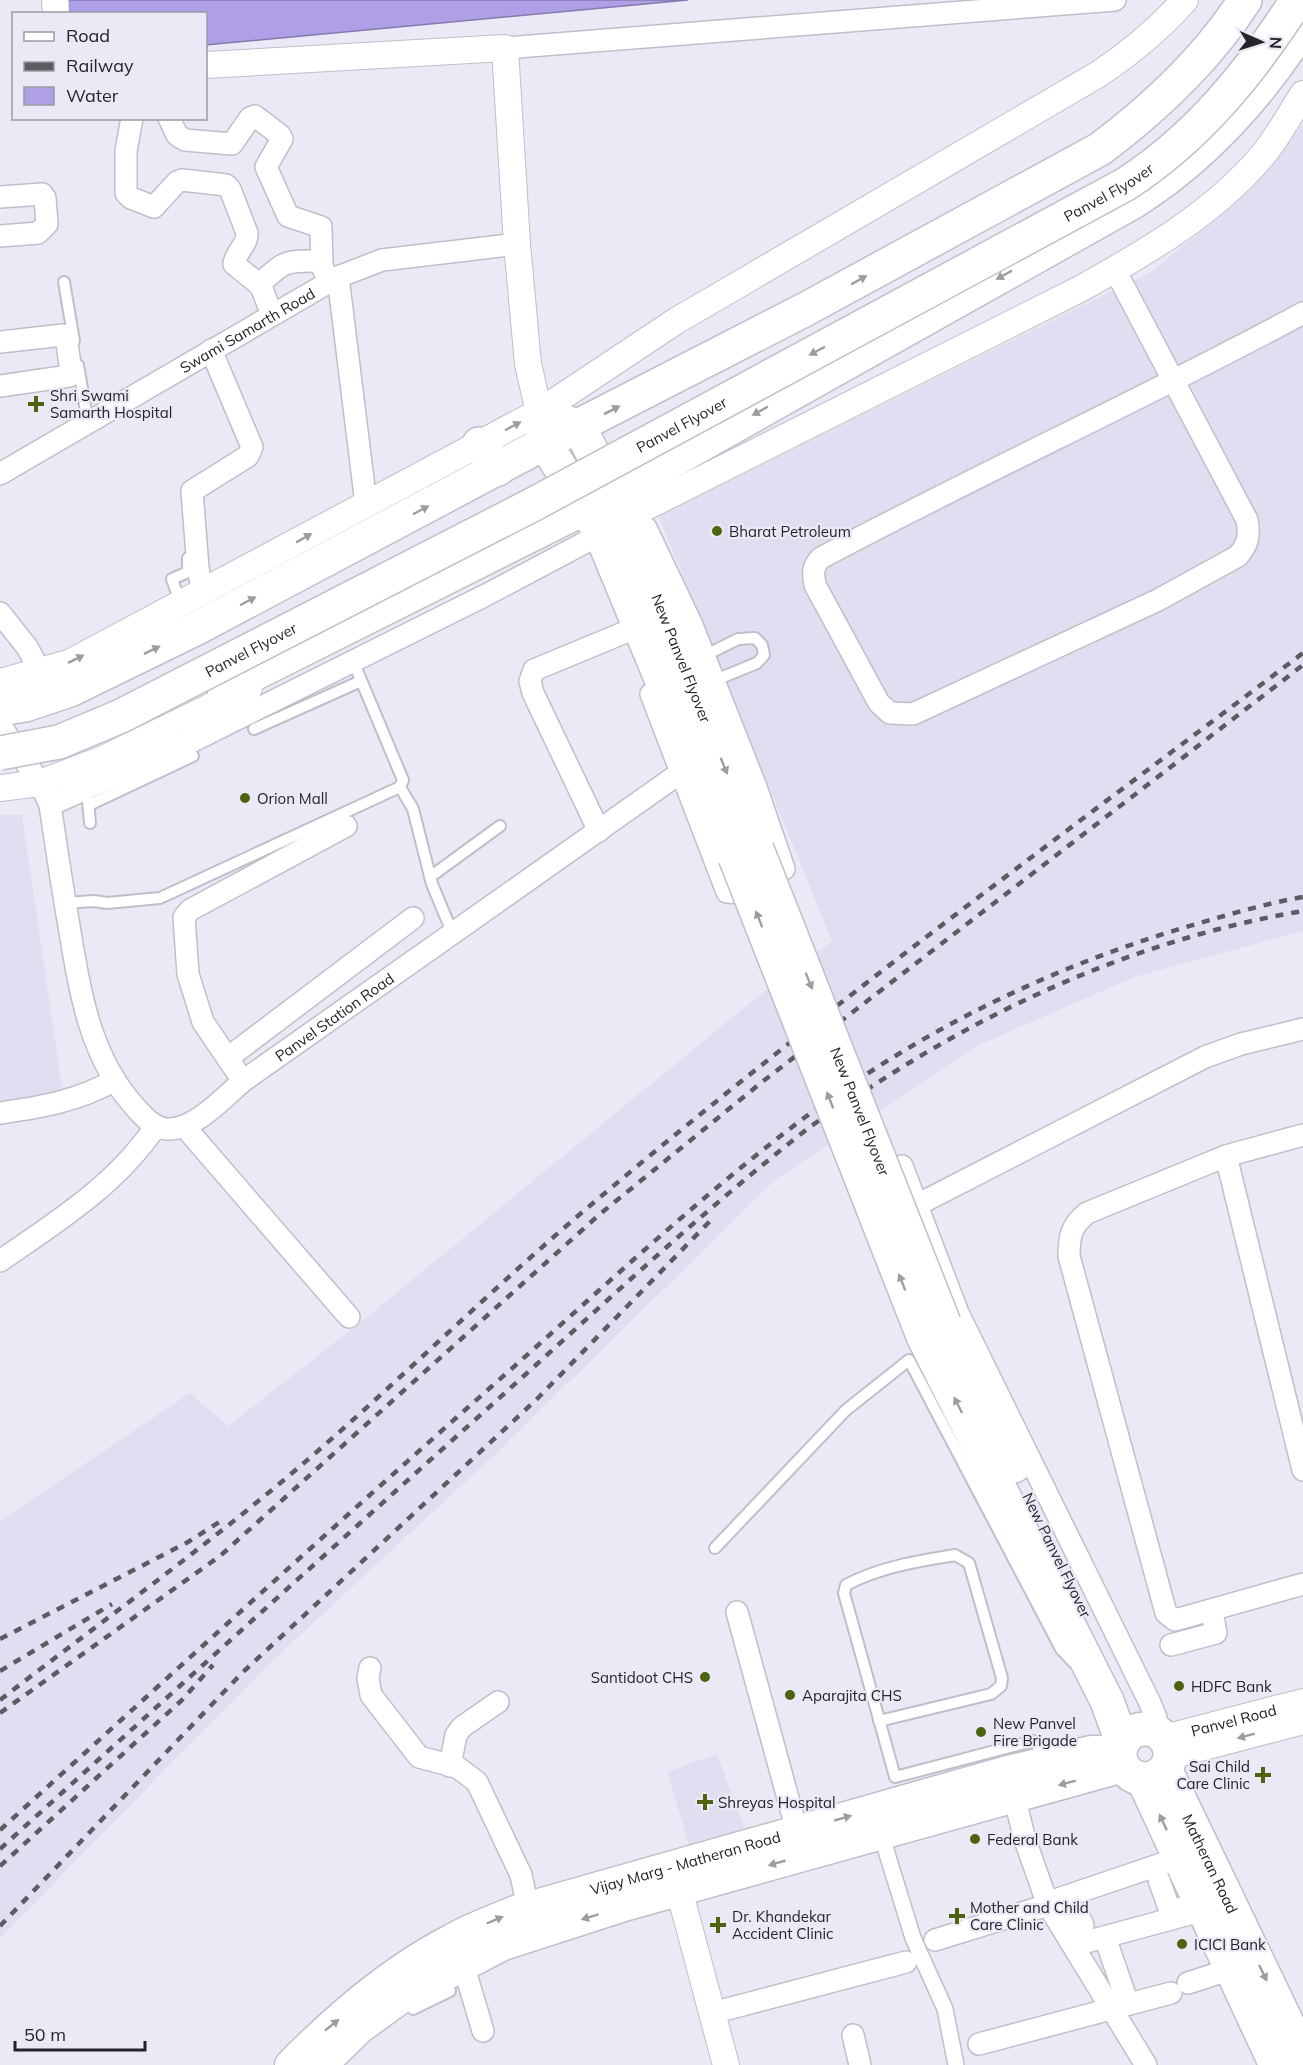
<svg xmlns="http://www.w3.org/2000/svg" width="1303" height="2065" font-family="Mulish,sans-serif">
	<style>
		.built { fill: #e2def2 }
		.water { fill: #ae9fe7; stroke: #857aae; stroke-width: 1.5 }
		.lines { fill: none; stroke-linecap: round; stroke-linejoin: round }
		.service-casing { stroke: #c0beca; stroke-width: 14 }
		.pedestrian-casing { stroke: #c0beca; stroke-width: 18 }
		.minor-casing { stroke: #c0beca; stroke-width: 24 }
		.tertiary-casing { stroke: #c0beca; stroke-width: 28 }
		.secondary-casing { stroke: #c0beca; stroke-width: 33 }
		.primary-casing { stroke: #c0beca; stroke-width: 36 }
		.trunk-casing { stroke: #c0beca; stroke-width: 36 }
		.service { stroke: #fff; stroke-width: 10 }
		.pedestrian { stroke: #fff; stroke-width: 15 }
		.minor { stroke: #fff; stroke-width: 21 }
		.tertiary { stroke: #fff; stroke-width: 26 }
		.secondary { stroke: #fff; stroke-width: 30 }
		.primary { stroke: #fff; stroke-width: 33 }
		.trunk { stroke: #fff; stroke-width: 33 }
		.rail { stroke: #5b5b61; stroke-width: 4.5; stroke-dasharray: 8 8; stroke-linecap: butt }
		.primary-bridge-casing { stroke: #c0beca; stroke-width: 36; stroke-linecap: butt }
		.trunk-bridge-casing { stroke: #c0beca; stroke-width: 36; stroke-linecap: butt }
		.primary-bridge { stroke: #fff; stroke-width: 33 }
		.trunk-bridge { stroke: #fff; stroke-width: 33 }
		.oneway { fill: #9d9d9f }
		.poi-dot { fill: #4d630f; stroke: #ebe9f6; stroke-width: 2 }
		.labels { text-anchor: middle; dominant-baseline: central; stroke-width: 4.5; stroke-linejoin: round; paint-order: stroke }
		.street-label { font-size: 15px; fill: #252529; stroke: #ebe9f6 }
		.poi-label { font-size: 15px; fill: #252529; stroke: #ebe9f6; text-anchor: start }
	</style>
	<rect width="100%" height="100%" fill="#ebe9f6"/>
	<g class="built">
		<polygon points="1303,124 1303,931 1134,977 977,1046 775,1180 504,1446 269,1664 0,1938 0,1521 190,1393 228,1426 362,1321 761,994 832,941 658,515 1151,272 1235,203"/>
		<polygon points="0,815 22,815 63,1094 0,1105"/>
		<polygon points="717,1754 745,1831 691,1852 667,1772"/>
	</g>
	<polygon class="water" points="68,0 688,0 206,45 206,14 70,13"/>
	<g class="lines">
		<defs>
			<g id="service">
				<polyline points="64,282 74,341"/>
				<polyline points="78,365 88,423"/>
				<polyline points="181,605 172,579 188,572 188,558"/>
				<polyline points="704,656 738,639 755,638 762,645 764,655 757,663 713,681"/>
				<polyline points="254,729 361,681"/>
				<polyline points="400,787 413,809 432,884 452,932"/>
				<polyline points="88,800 90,823"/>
				<polyline points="89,805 193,756"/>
				<polyline points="430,877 500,826"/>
				<polyline points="65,903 94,901 107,903 160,898 400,787 403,780 353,661"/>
				<polyline points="715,1548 846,1410 909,1360 1061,1649 1073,1662"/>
				<path d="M879,1721L991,1694L1001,1686L1002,1678L969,1563L955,1555C918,1561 880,1567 846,1585L844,1593L895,1777L1033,1741L1037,1743L1042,1760"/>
				<polyline points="413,2009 450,1991"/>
			</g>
			<polyline id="pedestrian" points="881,1834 913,1938 945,2009 956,2065"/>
			<g id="minor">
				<polyline points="505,48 1115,0"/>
				<path d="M132,118L126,151V193L131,198L154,207L177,182L182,180L226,185L230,189L247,233C248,245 235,252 234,264L261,286L272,315"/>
				<polyline points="169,118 177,135 185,140 232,144 250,118 255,116 280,135 282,139 266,167 288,216 321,227 322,266 329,282"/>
				<polyline points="0,197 42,194 45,198 47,224 38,233 0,236"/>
				<path d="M1115,270L1247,520C1250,536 1248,544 1238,556L1158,600L913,714L890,713L879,703L815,585C813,573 812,567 821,558C980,473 1144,399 1303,313"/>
				<polyline points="338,277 366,504"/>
				<path d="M259,285C286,259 286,261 322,261"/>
				<polyline points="0,342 63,335 66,336 71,372 69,376 0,386"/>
				<path id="s1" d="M0,474L338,277L382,260L517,244"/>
				<polyline points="646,528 692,625 756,787 784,869 740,893 727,892 651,694"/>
				<polyline points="203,594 198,568 192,491 248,456 252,447 211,350"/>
				<polyline points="0,613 27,647 40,671"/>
				<path id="s2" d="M0,725L40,783L50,805C56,845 62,886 69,926C80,991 89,1056 135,1107C143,1116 154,1129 168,1129C195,1130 224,1097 243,1081L680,773"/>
				<polyline points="50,805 189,743 486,595 601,534"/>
				<polyline points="599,831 533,693 530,681 534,670 628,631"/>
				<polyline points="229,1057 413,918"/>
				<polyline points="243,1081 203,1022 188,974 184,917 190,910 346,826"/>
				<path d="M0,1113C42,1107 78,1101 115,1080"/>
				<polyline points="184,1126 349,1317"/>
				<path d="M1303,1135L1226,1156L1087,1213C1071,1226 1069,1236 1069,1256L1166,1613L1175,1620L1303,1584"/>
				<polyline points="1226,1156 1303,1470"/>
				<polyline points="902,1166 958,1313 1150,1703 1156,1718 1158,1733"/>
				<polyline points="917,1205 1205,1057 1241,1044 1303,1029"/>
				<path d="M0,1261C58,1221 116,1185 156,1126"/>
				<polyline points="737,1612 797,1831"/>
				<polyline points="1171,1645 1216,1633 1212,1612"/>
				<polyline points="370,1668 368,1678 371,1695 419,1757 457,1767 477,1782 521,1875 528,1907"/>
				<polyline points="450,1766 456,1735 462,1727 498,1702"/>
				<polyline points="1011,1784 1025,1840 1048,1905 1146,2065"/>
				<polyline points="1159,1880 1169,1908 1173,1910 1191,1906"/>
				<polyline points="1068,1936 1082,1929 1083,1925 1077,1913"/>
				<polyline points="935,1940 1048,1905 1058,1899 1179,1858"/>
				<polyline points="1075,1945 1204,1910"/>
				<polyline points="1108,1946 1128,2004"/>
				<polyline points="463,1964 483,2031"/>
				<polyline points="1188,1983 1231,1969"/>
				<polyline points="712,2013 906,1962"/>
				<polyline points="853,2035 860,2065"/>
				<polyline points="979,2044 1171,1993"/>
			</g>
			<g id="tertiary">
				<polyline points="55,0 56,14"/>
				<polyline points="206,65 505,48 517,244 528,364 539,412"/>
				<path d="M626,517L1080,289C1145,253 1213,214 1262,156C1278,137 1290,114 1303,94"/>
				<path d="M0,682L69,663L539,412L676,321L1097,75C1129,54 1159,29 1185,0"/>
				<polyline points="0,788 40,783 103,759 249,688"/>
				<path id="s3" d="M1164,1738L1303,1702"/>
				<polyline points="1170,1756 1303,1721"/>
				<polyline points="674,1871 726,2065"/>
			</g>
			<g id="secondary">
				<path id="s4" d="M290,2065C337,2017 393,1969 454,1938C474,1927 496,1919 518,1910L1008,1771L1091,1751H1120"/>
				<polyline points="322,2065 360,2028 400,1999 503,1945 627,1905 1123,1767"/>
			</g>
			<g id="primary">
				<path id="s5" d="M735,857L601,534L545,443L539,412L579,427L626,517L757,849"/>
				<polyline points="944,1323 1014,1466"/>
				<polyline points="923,1336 1107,1701 1122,1742"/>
				<circle cx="1145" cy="1754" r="25"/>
				<path id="s6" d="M1165,1769L1303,2056"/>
				<polyline points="1143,1779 1276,2065"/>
			</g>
			<g id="trunk">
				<polyline points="479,444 498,469"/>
				<path d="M224,689L615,493L1133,202C1203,158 1258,97 1303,27"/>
				<path d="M0,709L25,705L70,690L197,628L545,443L806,309L1100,149C1156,107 1207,59 1245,0"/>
			</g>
		</defs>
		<use href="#service" class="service-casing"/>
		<use href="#pedestrian" class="pedestrian-casing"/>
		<use href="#minor" class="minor-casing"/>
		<use href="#tertiary" class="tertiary-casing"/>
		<use href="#secondary" class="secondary-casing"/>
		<use href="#primary" class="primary-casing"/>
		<use href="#trunk" class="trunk-casing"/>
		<use href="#service" class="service"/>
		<use href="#pedestrian" class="pedestrian"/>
		<use href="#minor" class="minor"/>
		<use href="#tertiary" class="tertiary"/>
		<use href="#secondary" class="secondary"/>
		<use href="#primary" class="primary"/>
		<use href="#trunk" class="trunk"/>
		<g class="rail">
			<polyline points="0,1639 188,1542 224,1519"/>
			<polyline points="0,1671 112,1604"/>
			<path d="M0,1700C93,1628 189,1559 279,1484C387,1394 485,1294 592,1204C821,1010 1064,834 1303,653"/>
			<polyline points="0,1713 220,1556 600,1214 762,1082 1303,665"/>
			<path d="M0,1830C163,1682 326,1533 491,1387C593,1297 692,1203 800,1121C920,1030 1056,964 1200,923C1234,913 1268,903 1303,897"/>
			<path d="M0,1849C162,1702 323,1556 486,1410C591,1316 694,1218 806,1130C827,1114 851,1100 874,1085C1004,1000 1149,937 1303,911"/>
			<polyline points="0,1866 182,1700 213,1665"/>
			<polyline points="0,1926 242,1673 536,1400 712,1219"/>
		</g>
		<defs>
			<g id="primary-bridge">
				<path id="s7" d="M757,849L944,1323"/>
				<polyline points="735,857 923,1336"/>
			</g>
			<g id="trunk-bridge">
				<path id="s8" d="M0,753L59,742L121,716L534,504L1126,184C1198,137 1250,73 1297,0"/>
			</g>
		</defs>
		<use href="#primary-bridge" class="primary-bridge-casing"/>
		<use href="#trunk-bridge" class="trunk-bridge-casing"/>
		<use href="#primary-bridge" class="primary-bridge"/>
		<use href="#trunk-bridge" class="trunk-bridge"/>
	</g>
	<defs><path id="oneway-solid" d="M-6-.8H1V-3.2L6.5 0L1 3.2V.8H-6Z" transform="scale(1.5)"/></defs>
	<g class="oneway">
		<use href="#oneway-solid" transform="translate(1004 275) rotate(151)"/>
		<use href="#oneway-solid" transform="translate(859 280) rotate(-29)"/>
		<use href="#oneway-solid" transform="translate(817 351) rotate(152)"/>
		<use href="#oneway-solid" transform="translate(612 410) rotate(-27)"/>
		<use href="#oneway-solid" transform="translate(760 411) rotate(151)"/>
		<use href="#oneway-solid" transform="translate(513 426) rotate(-28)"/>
		<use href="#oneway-solid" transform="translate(421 510) rotate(-28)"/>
		<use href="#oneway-solid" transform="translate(304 538) rotate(-29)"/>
		<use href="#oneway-solid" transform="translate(248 601) rotate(-28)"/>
		<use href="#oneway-solid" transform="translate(152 650) rotate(-26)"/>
		<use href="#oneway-solid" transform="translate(76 659) rotate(-26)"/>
		<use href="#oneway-solid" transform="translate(724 766) rotate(68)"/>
		<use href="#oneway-solid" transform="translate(759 919) rotate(-111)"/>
		<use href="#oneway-solid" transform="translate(809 981) rotate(68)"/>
		<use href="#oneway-solid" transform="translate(830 1100) rotate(-111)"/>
		<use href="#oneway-solid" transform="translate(902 1282) rotate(-111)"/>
		<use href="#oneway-solid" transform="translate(958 1405) rotate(-117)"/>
		<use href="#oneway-solid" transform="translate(1246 1736) rotate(165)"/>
		<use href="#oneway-solid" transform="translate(1067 1783) rotate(165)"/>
		<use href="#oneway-solid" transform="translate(843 1818) rotate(-16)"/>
		<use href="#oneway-solid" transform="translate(1163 1822) rotate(-115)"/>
		<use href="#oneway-solid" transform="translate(777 1863) rotate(164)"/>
		<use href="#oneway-solid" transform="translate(590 1917) rotate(163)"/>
		<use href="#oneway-solid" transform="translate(495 1920) rotate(-23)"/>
		<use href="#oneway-solid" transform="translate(1263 1973) rotate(64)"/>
		<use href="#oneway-solid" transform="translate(332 2025) rotate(-39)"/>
	</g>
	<g class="poi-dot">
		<path d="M33 395h6v6h6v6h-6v6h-6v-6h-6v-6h6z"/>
		<circle cx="717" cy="531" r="6"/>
		<circle cx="245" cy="798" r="6"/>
		<circle cx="705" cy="1677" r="6"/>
		<circle cx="1179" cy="1686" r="6"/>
		<circle cx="790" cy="1695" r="6"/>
		<circle cx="981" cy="1732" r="6"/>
		<path d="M1260 1766h6v6h6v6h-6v6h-6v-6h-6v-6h6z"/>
		<path d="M702 1793h6v6h6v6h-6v6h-6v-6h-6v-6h6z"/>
		<circle cx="975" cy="1839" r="6"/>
		<path d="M954 1907h6v6h6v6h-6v6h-6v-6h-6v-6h6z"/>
		<path d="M715 1916h6v6h6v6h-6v6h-6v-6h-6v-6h6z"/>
		<circle cx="1182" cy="1944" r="6"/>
	</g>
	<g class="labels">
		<g class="street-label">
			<text stroke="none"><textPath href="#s8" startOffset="1245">Panvel Flyover</textPath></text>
			<text stroke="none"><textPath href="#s1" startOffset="286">Swami Samarth Road</textPath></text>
			<text stroke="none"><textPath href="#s8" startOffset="759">Panvel Flyover</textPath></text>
			<text stroke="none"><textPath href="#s8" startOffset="273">Panvel Flyover</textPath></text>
			<text stroke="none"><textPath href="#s5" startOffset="784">New Panvel Flyover</textPath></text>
			<text stroke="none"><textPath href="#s2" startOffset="656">Panvel Station Road</textPath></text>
			<text stroke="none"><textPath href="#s7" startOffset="282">New Panvel Flyover</textPath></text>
			<text transform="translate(1057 1555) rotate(64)">New Panvel Flyover</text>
			<text stroke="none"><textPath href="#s3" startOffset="72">Panvel Road</textPath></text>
			<text stroke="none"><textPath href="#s4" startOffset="452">Vijay Marg - Matheran Road</textPath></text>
			<text stroke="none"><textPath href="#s6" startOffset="105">Matheran Road</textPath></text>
		</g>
		<g class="poi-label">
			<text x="50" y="395">Shri Swami<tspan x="50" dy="17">Samarth Hospital</tspan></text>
			<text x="729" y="531">Bharat Petroleum</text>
			<text x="257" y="798">Orion Mall</text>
			<text x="693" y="1677" text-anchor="end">Santidoot CHS</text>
			<text x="1191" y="1686">HDFC Bank</text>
			<text x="802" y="1695">Aparajita CHS</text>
			<text x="993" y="1723">New Panvel<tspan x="993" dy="17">Fire Brigade</tspan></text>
			<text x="1250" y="1766" text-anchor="end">Sai Child<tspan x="1250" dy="17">Care Clinic</tspan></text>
			<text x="718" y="1802">Shreyas Hospital</text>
			<text x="987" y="1839">Federal Bank</text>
			<text x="970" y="1907">Mother and Child<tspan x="970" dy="17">Care Clinic</tspan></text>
			<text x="732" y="1916">Dr. Khandekar<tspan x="732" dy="17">Accident Clinic</tspan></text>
			<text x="1194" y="1944">ICICI Bank</text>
		</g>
	</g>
	<rect x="12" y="12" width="195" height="108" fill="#ebe9f6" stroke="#9c9ba4" stroke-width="1.5"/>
	<rect x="24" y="32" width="30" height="9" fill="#ffffff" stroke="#9c9ba4" stroke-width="1.5"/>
	<text x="66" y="42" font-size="18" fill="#252529">Road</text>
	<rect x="24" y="62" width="30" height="9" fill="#5b5b61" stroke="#9c9ba4" stroke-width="1.5"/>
	<text x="66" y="72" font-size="18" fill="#252529">Railway</text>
	<rect x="24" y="87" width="30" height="18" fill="#ae9fe7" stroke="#9c9ba4" stroke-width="1.5"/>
	<text x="66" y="102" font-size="18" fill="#252529">Water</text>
	<g transform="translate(1261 42) rotate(93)" stroke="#ebe9f6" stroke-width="4.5" paint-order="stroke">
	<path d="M0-4.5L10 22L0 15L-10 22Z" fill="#252529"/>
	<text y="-9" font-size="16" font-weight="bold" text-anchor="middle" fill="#252529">N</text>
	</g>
	<path d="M15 2041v9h130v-9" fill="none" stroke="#252529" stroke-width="3"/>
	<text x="24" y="2041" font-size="18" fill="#252529" stroke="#ebe9f6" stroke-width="4.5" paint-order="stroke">50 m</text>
</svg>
